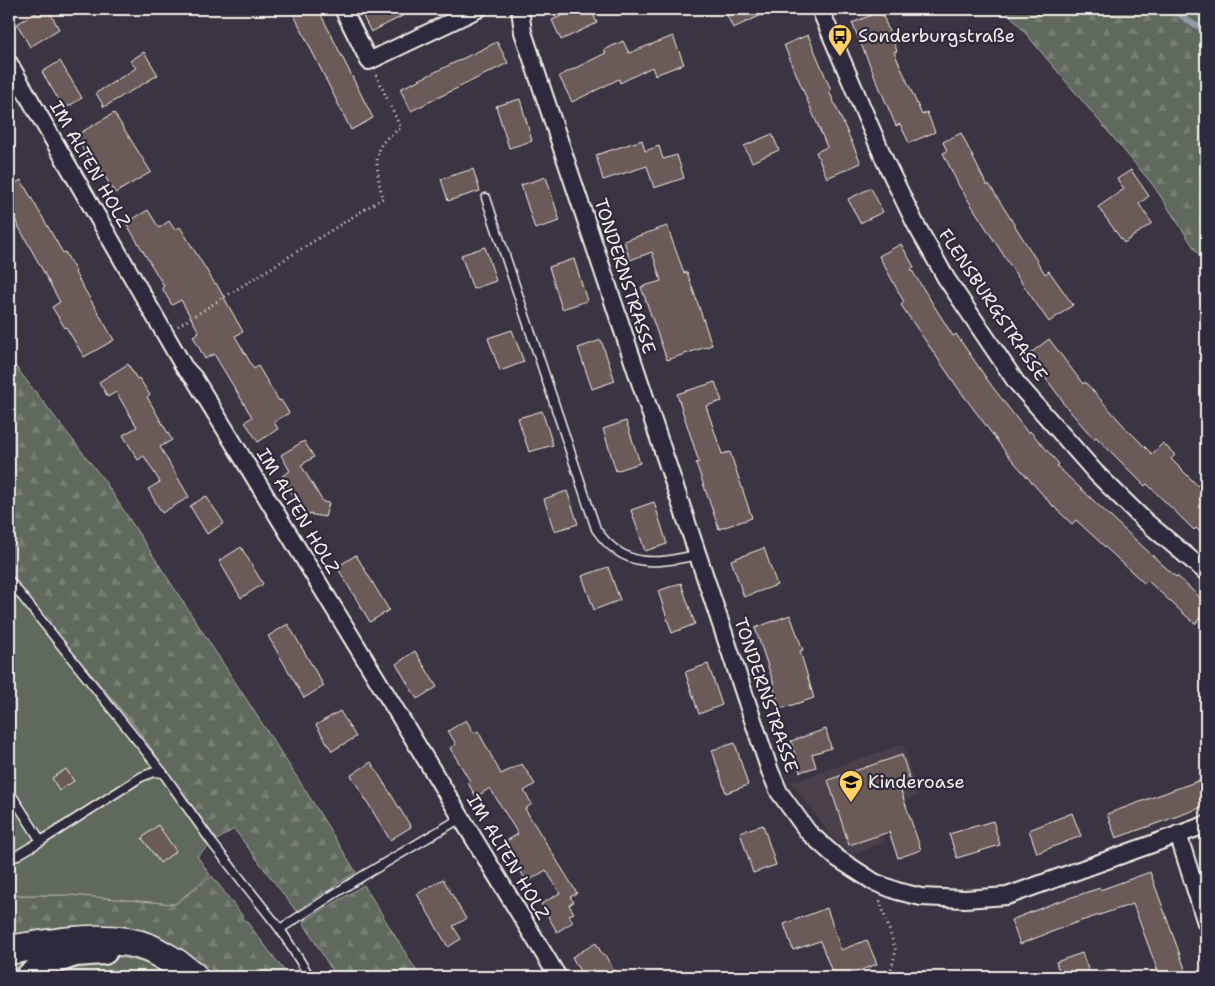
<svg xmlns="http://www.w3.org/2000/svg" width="1215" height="986" font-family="'Shantell Sans',sans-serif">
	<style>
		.built { fill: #493f4a }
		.grass { fill: url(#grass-tufts); stroke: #aaada2 }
		.forest { fill: url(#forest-firs); stroke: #aaada2 }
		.garden { fill: #60695d; stroke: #aaada2 }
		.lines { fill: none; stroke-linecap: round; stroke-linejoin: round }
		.stream { stroke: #9099a4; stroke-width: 5.5 }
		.building { fill: #6b5a59; stroke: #f4f1e8 }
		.service-casing { stroke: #f4f1e8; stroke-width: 11 }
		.minor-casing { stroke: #f4f1e8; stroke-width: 20 }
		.trunk-casing { stroke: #f4f1e8; stroke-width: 30 }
		.motorway-casing { stroke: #f4f1e8; stroke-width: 31 }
		.path { stroke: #f4f1e8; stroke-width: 3; stroke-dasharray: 1 4; stroke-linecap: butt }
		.service { stroke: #2f2a3d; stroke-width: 8 }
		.minor { stroke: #2f2a3d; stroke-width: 16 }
		.trunk { stroke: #2f2a3d; stroke-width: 26 }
		.motorway { stroke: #2f2a3d; stroke-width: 28 }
		.labels { text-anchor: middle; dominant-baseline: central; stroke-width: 4.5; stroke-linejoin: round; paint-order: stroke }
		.poi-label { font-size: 18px; fill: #f4f1e8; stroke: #2f2a3d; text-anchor: start }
		.street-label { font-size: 18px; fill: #f4f1e8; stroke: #2f2a3d }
	</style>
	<defs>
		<pattern id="grass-tufts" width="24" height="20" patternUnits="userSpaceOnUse" patternTransform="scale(1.25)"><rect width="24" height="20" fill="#60695d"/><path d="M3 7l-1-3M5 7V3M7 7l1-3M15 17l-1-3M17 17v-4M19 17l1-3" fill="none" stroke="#777f74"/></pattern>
		<pattern id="forest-firs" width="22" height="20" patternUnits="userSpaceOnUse" patternTransform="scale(1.25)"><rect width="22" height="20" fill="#60695d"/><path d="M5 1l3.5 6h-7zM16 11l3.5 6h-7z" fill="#777f74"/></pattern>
	</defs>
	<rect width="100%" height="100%" fill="#3b3443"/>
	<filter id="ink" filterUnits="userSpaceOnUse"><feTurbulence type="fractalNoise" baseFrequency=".02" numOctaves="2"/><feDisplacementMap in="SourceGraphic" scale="10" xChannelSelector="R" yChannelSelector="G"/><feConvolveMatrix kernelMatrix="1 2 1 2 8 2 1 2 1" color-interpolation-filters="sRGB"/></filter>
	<g filter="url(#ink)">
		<polygon class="built" points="903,744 917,796 876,810 885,842 852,855 833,839 791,782"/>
		<g class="grass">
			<path d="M112,956C135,959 153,964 173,977H40L52,969Z"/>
			<polygon points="26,960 28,963 9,977 9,963"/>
		</g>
		<g class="forest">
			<polygon points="1005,9 1206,9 1206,266 1153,185"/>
			<polygon points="9,358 104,480 302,785 356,872 296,911 234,829 217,840 134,725 67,646 9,572"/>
			<path d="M212,876L289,977H219C209,966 198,960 185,953C176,948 167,942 158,938C111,920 56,924 9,936V895H71L175,904Z"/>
			<polygon points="364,885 414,967 421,977 336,977 303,922"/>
		</g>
		<polygon class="garden" points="9,572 67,646 134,725 217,840 197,856 210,875 175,904 71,895 9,895"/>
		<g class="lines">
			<polyline class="stream" points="1174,9 1185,19 1206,31"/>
		</g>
		<g class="building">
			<polygon points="43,9 48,9 59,29 30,47 17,24"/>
			<polygon points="291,9 318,9 373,118 351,130"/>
			<polygon points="359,9 416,9 371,32"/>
			<polygon points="577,9 591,9 597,23 561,40 552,20"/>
			<polygon points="724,9 775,9 733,28"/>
			<polygon points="881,11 897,51 894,52 922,115 927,112 935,132 909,143 900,124 896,126 852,23"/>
			<polygon points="808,35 831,90 829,91 861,163 827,178 816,152 827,147 784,45"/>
			<polygon points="673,36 684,64 655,75 652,67 620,83 619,79 572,102 559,76 606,53 604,50 623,41 629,53"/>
			<polygon points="497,42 508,63 411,111 400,89"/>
			<polygon points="144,52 158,75 104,107 96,93 136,68 130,61"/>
			<polygon points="60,61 82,98 64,109 42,72"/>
			<polygon points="520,99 532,141 509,148 496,106"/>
			<polygon points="114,113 151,172 115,193 92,155 88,158 75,136"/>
			<polygon points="961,133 987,186 989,184 1045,274 1049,271 1073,305 1049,322 1017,276 959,186 943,153 947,151 943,142"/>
			<polygon points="772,134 779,150 752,162 744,146"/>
			<polygon points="642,140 645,151 659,146 663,159 677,155 684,178 654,188 647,166 603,180 596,155"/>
			<polygon points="473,169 480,191 448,201 441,179"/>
			<polygon points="1131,170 1149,196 1139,204 1152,223 1124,243 1098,207 1124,189 1117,179"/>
			<polygon points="546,177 560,221 535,229 521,185"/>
			<polygon points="21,180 63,253 65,252 76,272 75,273 114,340 84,357 66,327 65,328 52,307 60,302 9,209 9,187"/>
			<polygon points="871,188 883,212 860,223 848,199"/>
			<polygon points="148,210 159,228 169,221 175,230 180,227 215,284 216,283 243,332 235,336 254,369 258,366 279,401 281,400 289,413 274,422 278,429 258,442 245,422 252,417 214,354 205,359 193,336 199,332 181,300 172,305 162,288 164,286 126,223"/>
			<polygon points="667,226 684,273 687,272 712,345 667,360 641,287 661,281 652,252 630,260 624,241"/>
			<polygon points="901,244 914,267 911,269 953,336 956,334 991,385 1028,433 1030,431 1059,464 1057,466 1115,521 1176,577 1177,576 1206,603 1206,611 1195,624 1148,581 1145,584 1076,520 1072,524 1050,503 1007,454 958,388 901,305 904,302 879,256"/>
			<polygon points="485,247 496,281 473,289 461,255"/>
			<polygon points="574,259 587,301 562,309 549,267"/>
			<polygon points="512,330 524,362 500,371 488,338"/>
			<polygon points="1049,339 1083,384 1085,382 1125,427 1152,454 1163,443 1175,455 1171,459 1206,494 1206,538 1196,528 1194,530 1147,484 1145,486 1096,437 1094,439 1062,402 1063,401 1028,355"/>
			<polygon points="601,340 615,381 592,389 578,348"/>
			<polygon points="128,364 137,379 139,378 150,395 147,397 172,440 160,447 189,497 162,513 148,489 160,482 144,456 138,460 123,435 137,427 116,392 108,397 99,382"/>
			<polygon points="715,382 722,401 706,406 722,454 730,452 752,518 719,529 696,463 699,462 677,394"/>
			<polygon points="542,411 553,445 529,452 518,418"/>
			<polygon points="626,421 640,463 616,471 603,429"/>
			<polygon points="304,441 314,457 301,465 323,502 329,503 325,517 303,513 282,476 290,471 281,455"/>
			<polygon points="567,491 578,524 554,531 544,499"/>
			<polygon points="206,496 224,523 207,534 190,506"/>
			<polygon points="654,502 667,544 645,551 631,510"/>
			<polygon points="241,547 263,584 241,598 219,561"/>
			<polygon points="764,548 777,585 744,597 731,560"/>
			<polygon points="356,555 389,610 370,622 337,567"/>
			<polygon points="608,567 620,600 594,610 582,576"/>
			<polygon points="681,583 695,624 672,633 658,591"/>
			<polygon points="790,615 803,650 800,651 814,698 780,709 773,685 774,684 755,628"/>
			<polygon points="288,624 324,686 304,698 268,636"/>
			<polygon points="415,651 437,687 417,699 396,664"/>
			<polygon points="708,664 722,705 699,714 685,672"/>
			<polygon points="340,711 356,737 332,751 316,725"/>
			<polygon points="466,720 474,733 478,731 501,774 522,764 535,784 524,791 532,804 525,809 577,893 570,897 574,902 569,905 574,913 569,915 573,922 557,932 541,904 560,893 546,870 527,882 503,843 518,834 490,788 476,797 468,783 470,781 450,748 456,744 448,731"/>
			<polygon points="826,729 831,748 812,754 816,767 800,772 791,741"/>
			<polygon points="735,743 748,785 726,793 712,750"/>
			<polygon points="902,755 912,787 901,791 921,850 898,858 889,832 849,845 828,780"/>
			<polygon points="371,762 411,827 390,840 351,775"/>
			<polygon points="66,769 74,781 59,791 52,778"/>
			<polygon points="1206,778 1206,806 1116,838 1107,814"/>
			<polygon points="1072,813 1081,836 1037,853 1029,830"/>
			<polygon points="993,821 1000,845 957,858 949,834"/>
			<polygon points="158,825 176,851 160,863 142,838"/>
			<polygon points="763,825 776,865 753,873 740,832"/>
			<polygon points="1150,872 1188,977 1160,977 1133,904 1075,923 1020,944 1011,920 1054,903 1100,888 1100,890"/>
			<polygon points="443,879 466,919 453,926 461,939 448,947 417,894"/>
			<polygon points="827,908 841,950 867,940 877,964 843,977 834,977 820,941 793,950 784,924"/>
			<polygon points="596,943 603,956 605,955 614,971 603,977 583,977 572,957"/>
			<polygon points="1082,953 1091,977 1061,977 1056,962"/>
		</g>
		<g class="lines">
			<defs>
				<g id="service">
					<path d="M486,198L596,529C623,569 655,564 697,555"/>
					<polyline points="9,580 163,773 213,844 280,929 356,880 461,818"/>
					<polyline points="9,791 41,841 9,860"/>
					<polyline points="41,841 141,777 154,772 163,773"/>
					<polyline points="280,929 310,977"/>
				</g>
				<g id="minor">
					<polyline points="343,9 369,61 478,9"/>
					<polyline points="520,9 523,32 770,771 779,792 808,832 837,858 874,882 897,891 921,897 965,899 1007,896 1205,825"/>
					<polyline points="820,9 885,161 915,223 946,278 1016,382 1096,473 1145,521 1206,572"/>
					<polyline points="9,63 184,367 194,378 558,977"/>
					<polyline points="1178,834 1206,923"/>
				</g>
				<polyline id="trunk" points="29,977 49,962 75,953 104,951"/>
				<path id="motorway" d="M9,950C51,943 109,932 149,948C158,952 167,958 176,963C182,968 189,972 194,977"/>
			</defs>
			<use href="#service" class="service-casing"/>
			<use href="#minor" class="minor-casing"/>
			<use href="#trunk" class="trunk-casing"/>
			<use href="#motorway" class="motorway-casing"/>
			<g class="path">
				<path d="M178,326L383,198C379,187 374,157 380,147C385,138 393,133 401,128L376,75"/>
				<polyline points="880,901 896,951 889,977"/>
			</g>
			<use href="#service" class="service"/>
			<use href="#minor" class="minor"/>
			<use href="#trunk" class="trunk"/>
			<use href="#motorway" class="motorway"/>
		</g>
	</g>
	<defs>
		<symbol id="bus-pin" viewBox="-11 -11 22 30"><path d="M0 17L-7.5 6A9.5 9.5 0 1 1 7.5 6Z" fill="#ffd166" stroke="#2f2a3d"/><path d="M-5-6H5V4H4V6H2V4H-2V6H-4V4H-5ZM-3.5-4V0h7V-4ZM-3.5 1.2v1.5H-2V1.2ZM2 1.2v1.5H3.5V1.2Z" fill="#111"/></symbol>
		<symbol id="school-pin" viewBox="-11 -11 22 30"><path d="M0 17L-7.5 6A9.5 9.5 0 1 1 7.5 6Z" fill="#ffd166" stroke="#2f2a3d"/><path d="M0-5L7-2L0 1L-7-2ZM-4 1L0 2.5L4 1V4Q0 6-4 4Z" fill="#111"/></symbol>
	</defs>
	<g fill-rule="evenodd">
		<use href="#bus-pin" x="826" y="22" width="28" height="38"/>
		<use href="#school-pin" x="837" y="768" width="28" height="38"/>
	</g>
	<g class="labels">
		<g class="poi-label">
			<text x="858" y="36">Sonderburgstraße</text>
			<text x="868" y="782">Kinderoase</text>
		</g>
		<g class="street-label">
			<text transform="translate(90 164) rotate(60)">IM ALTEN HOLZ</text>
			<text transform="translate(625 276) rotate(72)">TONDERNSTRASSE</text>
			<text transform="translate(993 305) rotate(56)">FLENSBURGSTRASSE</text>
			<text transform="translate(298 511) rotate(59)">IM ALTEN HOLZ</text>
			<text transform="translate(766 695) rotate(71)">TONDERNSTRASSE</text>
			<text transform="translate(508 857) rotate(59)">IM ALTEN HOLZ</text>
		</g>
	</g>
	<rect width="1215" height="986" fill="none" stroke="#2f2a3d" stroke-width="30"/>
	<rect x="15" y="15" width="1185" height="956" fill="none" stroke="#f4f1e8" stroke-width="2" filter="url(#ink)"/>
</svg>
